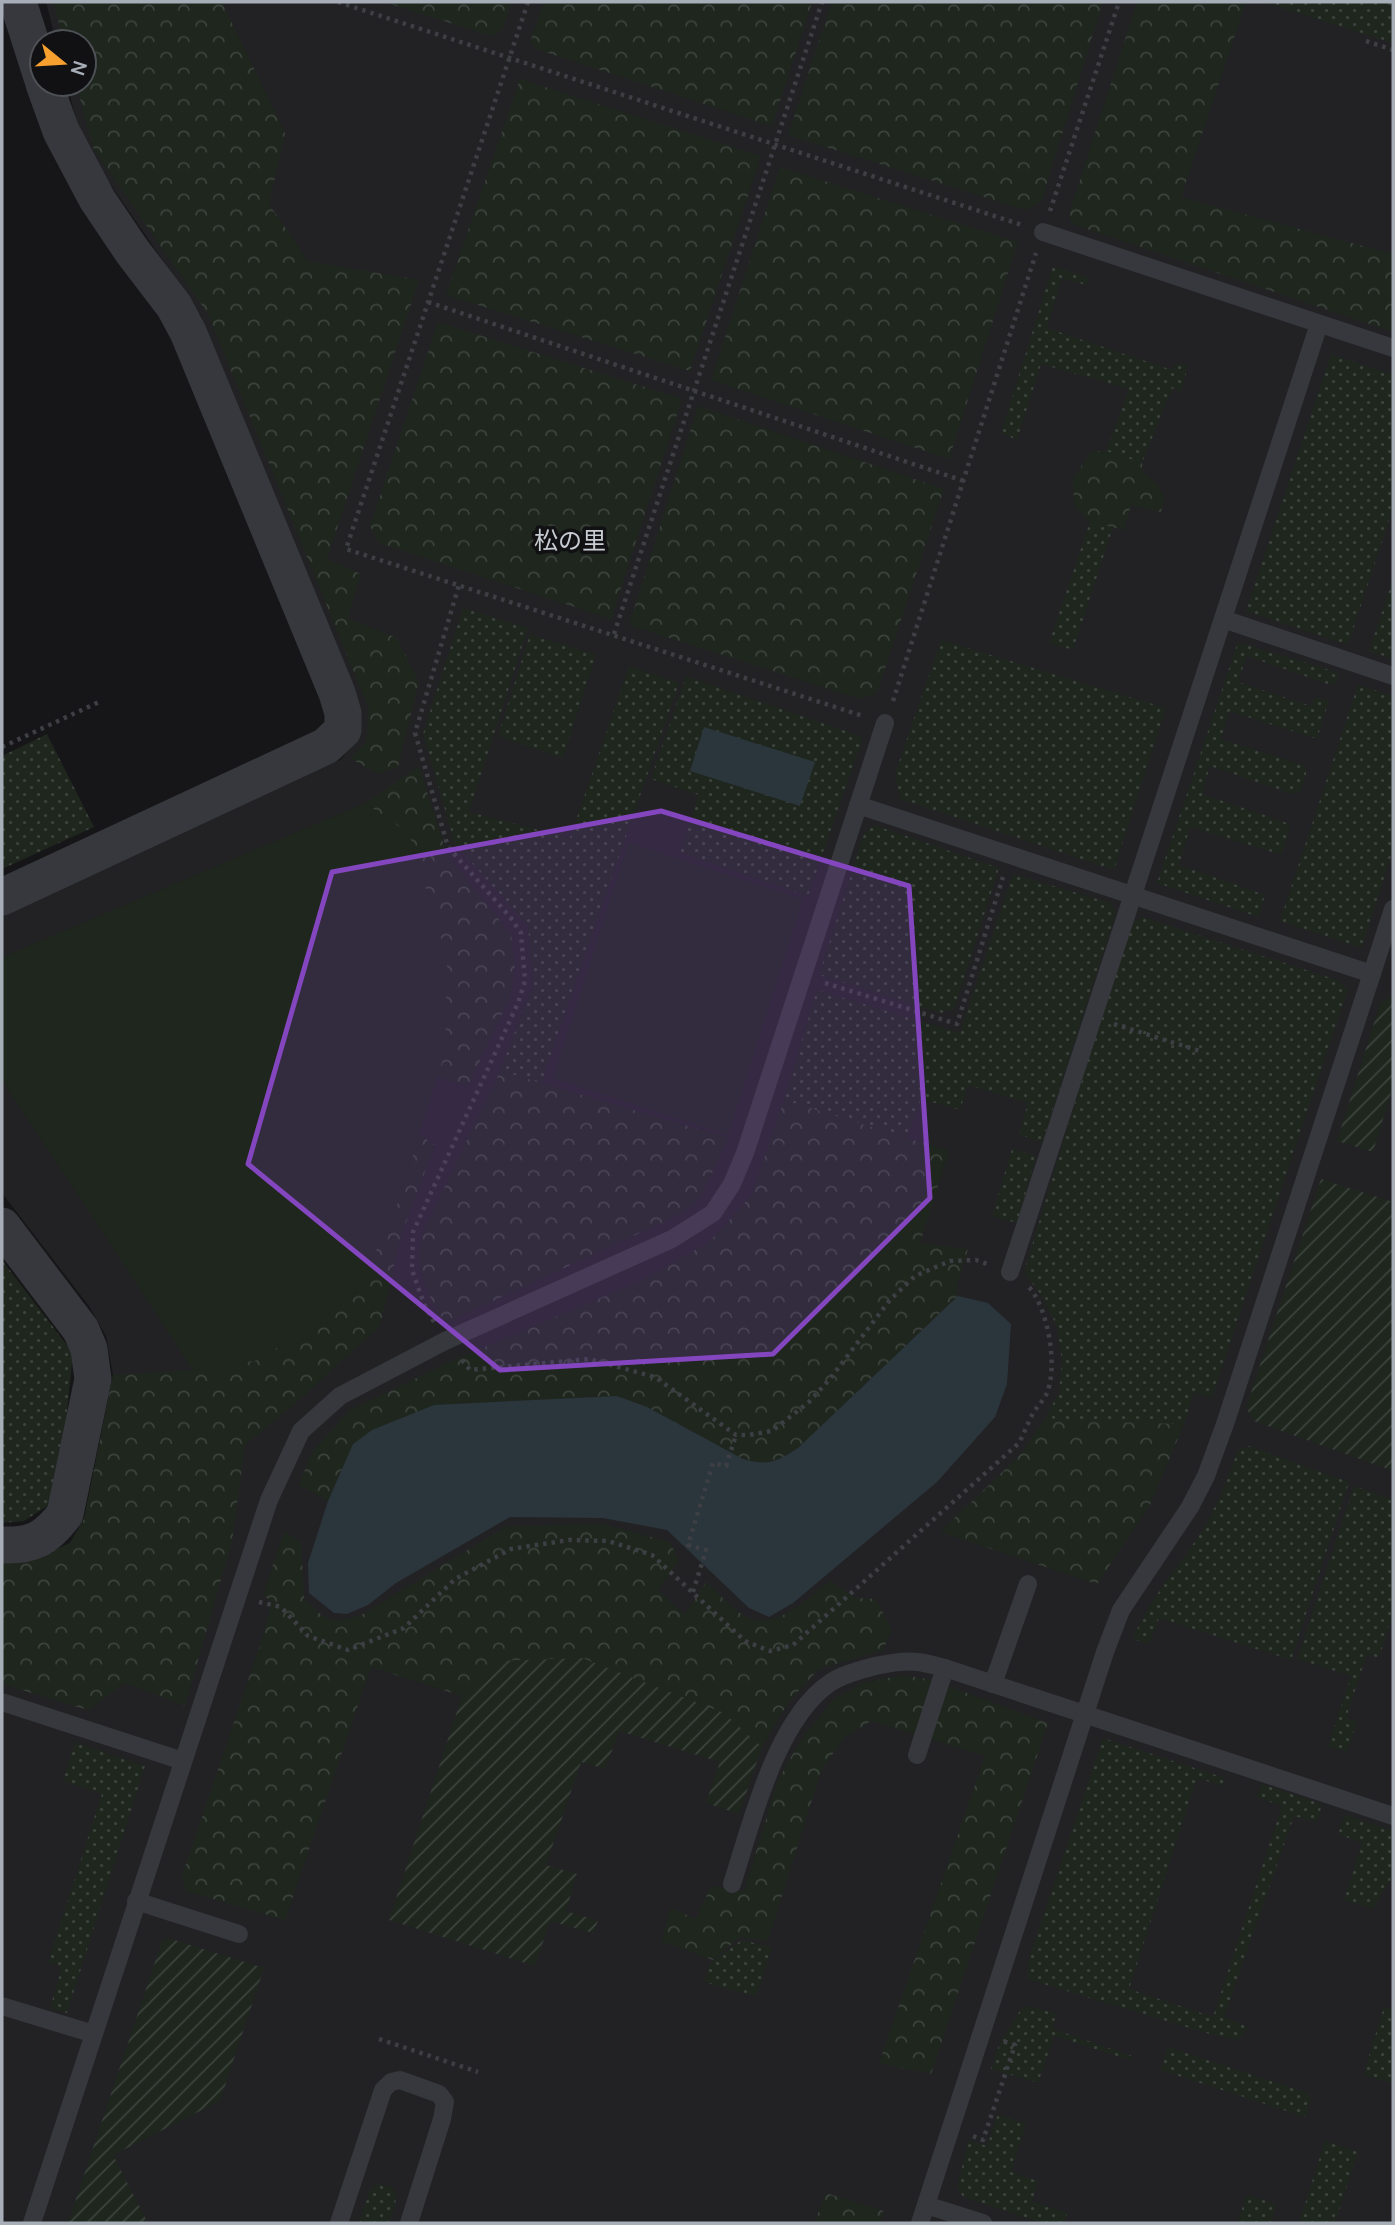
<svg xmlns="http://www.w3.org/2000/svg" width="1395" height="2225" font-family="Manrope,'Noto Sans JP',sans-serif">
	<style>
		.built { fill: #222225 }
		.grass { fill: url(#grass-dots) }
		.forest { fill: url(#forest-crowns) }
		.garden { fill: url(#garden-furrows) }
		.pitch { fill: #1e261e }
		.water { fill: #2b363c }
		.lines { fill: none; stroke-linecap: round; stroke-linejoin: round }
		.path { stroke: #3d3f44; stroke-width: 4.5; stroke-dasharray: 3.5 5; stroke-linecap: butt }
		.lane { stroke: #37383d; stroke-width: 18 }
		.street { stroke: #37383d; stroke-width: 37 }
		.marked { fill: #8446be; fill-opacity: 0.2; stroke: #8446be; stroke-width: 5; stroke-linejoin: round }
		.labels { text-anchor: middle; dominant-baseline: central; stroke-width: 7; stroke-linejoin: round; paint-order: stroke }
		.quarter-label { font-size: 24px; fill: #c8cdd4; stroke: #111113 }
	</style>
	<defs>
		<pattern id="grass-dots" width="8" height="8" patternUnits="userSpaceOnUse" patternTransform="scale(1.75)"><rect width="8" height="8" fill="#1e261e"/><path d="M2 2h.1M6 6h.1" fill="none" stroke="#3c433d" stroke-width="1.8" stroke-linecap="round"/></pattern>
		<pattern id="forest-crowns" width="20" height="18" patternUnits="userSpaceOnUse" patternTransform="scale(1.75)"><rect width="20" height="18" fill="#1e261e"/><path d="M2 6a3 3 0 1 1 6 0M12 15a3 3 0 1 1 6 0" fill="none" stroke="#3c433d"/></pattern>
		<pattern id="garden-furrows" width="10" height="10" patternUnits="userSpaceOnUse" patternTransform="scale(1.75)"><rect width="10" height="10" fill="#1e261e"/><path d="M-1 1l2-2M0 10L10 0M9 11l2-2" fill="none" stroke="#3c433d"/></pattern>
	</defs>
	<rect width="100%" height="100%" fill="#161618"/>
	<polygon class="built" points="46,2 1393,2 1393,2223 2,2223 2,1559 41,1556 70,1543 84,1519 113,1375 106,1336 89,1306 2,1193 2,910 340,760 361,736 361,708 201,316 95,162 84,150 67,84 84,84 84,42 56,42"/>
	<g class="grass">
		<polygon points="1262,2 1393,2 1393,43"/>
		<polygon points="1053,266 1089,278 1086,285 1062,278 1047,328 1172,370 1176,363 1188,366 1181,392 1172,388 1142,463 1106,451 1129,389 1041,364 1017,440 1001,433"/>
		<polygon points="1331,354 1393,375 1393,508 1348,645 1246,611"/>
		<polygon points="1090,522 1113,527 1073,650 1049,643"/>
		<polygon points="1393,579 1393,659 1369,651"/>
		<polygon points="463,608 528,628 469,812 570,838 629,666 679,683 541,1083 500,1071 533,985 528,926 455,844 423,734"/>
		<polygon points="530,634 596,655 563,758 498,736"/>
		<polygon points="941,640 1166,708 1114,870 900,799 895,774"/>
		<polygon points="1238,642 1339,673 1335,683 1328,684 1247,656 1238,682 1311,706 1315,697 1329,701 1317,739 1229,711 1221,739 1306,766 1306,775 1300,793 1289,793 1210,766 1202,794 1290,824 1282,855 1190,827 1179,865 1265,895 1258,917 1157,883"/>
		<polygon points="686,676 863,737 808,896 680,852 699,795 651,779"/>
		<polygon points="1358,685 1393,696 1393,851 1361,948 1280,921"/>
		<polygon points="47,734 94,827 2,869 2,756"/>
		<polygon points="874,825 999,868 954,1009 941,1013 819,975 864,834"/>
		<polygon points="1013,874 1111,903 1116,913 1042,1143 1019,1134 1028,1103 968,1085 960,1110 921,1099 907,1138 784,1100 817,990 960,1033"/>
		<polygon points="1143,917 1337,980 1348,989 1212,1398 1194,1392 1184,1424 1079,1421 1045,1418 1059,1393 1062,1361 1057,1326 1041,1295 1024,1272 1104,1007 1133,922"/>
		<polygon points="1012,1149 1036,1156 1017,1223 992,1216"/>
		<polygon points="2,1260 73,1353 58,1499 24,1521 2,1523"/>
		<path d="M1249,1446L1349,1482L1291,1660L1159,1618L1149,1644L1133,1639C1149,1599 1180,1566 1203,1529C1218,1504 1228,1478 1238,1450Z"/>
		<polygon points="1354,1486 1393,1500 1393,1613 1379,1658 1367,1654 1346,1718 1357,1722 1347,1752 1328,1746 1351,1676 1297,1659"/>
		<polygon points="1103,1738 1225,1778 1223,1786 1197,1778 1129,1989 1213,2017 1282,1806 1257,1797 1262,1784 1322,1804 1317,1822 1294,1816 1224,2017 1248,2027 1239,2040 1213,2035 1027,1979 1029,1958"/>
		<polygon points="75,1742 145,1766 67,2013 50,2008 62,1967 48,1962 102,1794 63,1781"/>
		<polygon points="1345,1815 1393,1831 1393,1875 1373,1909 1344,1900 1362,1843 1338,1834"/>
		<polygon points="742,1940 772,1947 756,1997 704,1982 710,1963"/>
		<polygon points="1031,2006 1056,2014 1053,2029 1132,2056 1130,2060 1054,2036 1038,2083 991,2069 999,2045 1021,2009"/>
		<polygon points="1384,2007 1393,2010 1393,2083 1363,2075"/>
		<polygon points="1168,2047 1308,2093 1311,2099 1305,2117 1160,2070"/>
		<polygon points="998,2114 1026,2124 1011,2172 1038,2181 1032,2201 1067,2213 1065,2223 1042,2223 963,2197 957,2187 969,2140 987,2146"/>
		<polygon points="1325,2141 1358,2152 1335,2223 1299,2223"/>
		<path d="M380,2184L392,2187C400,2199 393,2210 389,2223H359L371,2187Z"/>
		<polygon points="1247,2195 1277,2204 1271,2223 1237,2223"/>
	</g>
	<g class="forest">
		<polygon points="53,2 222,2 285,133 269,204 308,261 419,280 327,559 361,574 348,618 397,638 419,682 398,767 378,774 350,758 366,742 369,709 208,314 94,150 76,84 84,84 84,42 64,42"/>
		<polygon points="384,2 512,2 502,30 491,36"/>
		<polygon points="544,2 812,2 772,126 536,49 530,42"/>
		<polygon points="832,2 1103,2 1041,202 1025,210 788,135"/>
		<polygon points="1137,2 1246,2 1181,197 1393,254 1393,332 1072,224 1069,214"/>
		<polygon points="520,79 761,156 690,371 446,295"/>
		<polygon points="780,167 1018,242 949,459 711,380"/>
		<polygon points="438,322 682,399 611,619 379,543 370,526"/>
		<polygon points="698,406 944,489 877,693 860,699 629,625"/>
		<polygon points="1091,451 1106,451 1142,463 1143,472 1158,485 1165,499 1161,512 1131,505 1124,530 1090,522 1074,505 1073,479"/>
		<polygon points="419,766 447,855 511,934 515,968 510,997 468,1086 437,1077 445,1052 409,834 365,803"/>
		<path d="M500,1071L729,1138L698,1202L670,1219L448,1322C434,1315 420,1274 419,1258C419,1249 422,1239 424,1230Z"/>
		<path d="M784,1100L949,1151L920,1243L968,1249L956,1290L958,1296L798,1448C776,1462 768,1466 743,1459L647,1407L617,1396L434,1405L353,1444L328,1501L299,1485L312,1452L350,1410L452,1361L640,1281L708,1243L751,1196Z"/>
		<polygon points="419,1134 435,1145 401,1236 380,1326 297,1402 245,1445 232,1541 185,1706 125,1683 88,1710 2,1684 2,1559 41,1556 70,1543 84,1519 113,1375 193,1370 258,1360 354,1296 396,1208"/>
		<polygon points="1045,1418 1079,1421 1184,1424 1150,1505 1097,1584 940,1532 1019,1456"/>
		<path d="M602,1524L670,1542L679,1561L658,1590L684,1615L706,1582C718,1592 730,1607 743,1615C776,1634 805,1599 830,1581L856,1598L876,1599L892,1630L883,1650L819,1669L789,1701L762,1747L728,1717L494,1661L462,1696L371,1667L285,1920L186,1891L182,1876L263,1636L272,1601L263,1596L284,1531L301,1542L304,1599C328,1622 331,1625 363,1614L507,1526Z"/>
		<polygon points="903,1675 932,1680 1048,1723 931,2074 879,2063 985,1756 871,1721 844,1738 821,1771 768,1941 740,1937 713,1960 661,1941 671,1908 696,1919 711,1886 744,1892 778,1780 802,1738 834,1699 863,1683"/>
		<polygon points="826,2193 884,2211 880,2223 814,2223"/>
	</g>
	<g class="garden">
		<polygon points="1390,997 1393,998 1393,1086 1373,1152 1337,1141 1380,1004"/>
		<polygon points="1321,1179 1393,1202 1393,1471 1254,1421 1246,1408"/>
		<polygon points="582,1658 724,1713 762,1747 739,1814 706,1803 720,1762 619,1731 605,1769 581,1762 546,1865 577,1874 566,1911 598,1921 593,1933 550,1921 535,1966 389,1920 462,1696 494,1661"/>
		<polygon points="168,1938 264,1968 220,2101 113,2155 148,2223 68,2223 162,1941"/>
	</g>
	<g class="pitch">
		<polygon points="365,803 409,834 447,957 445,1052 396,1208 354,1296 258,1360 193,1370 2,1080 2,957"/>
		<polygon points="629,843 803,899 728,1135 553,1078"/>
	</g>
	<g class="water">
		<polygon points="704,727 815,762 800,806 690,771"/>
		<path d="M958,1296L988,1303L1011,1324L1007,1384L995,1417L937,1482L793,1603L769,1617L749,1608L667,1530L603,1518L510,1517L396,1583L368,1605L347,1614L334,1613L309,1593L308,1563L328,1501L353,1444L372,1430L434,1405L617,1396L647,1407L743,1459C768,1466 777,1462 798,1448Z"/>
	</g>
	<g class="lines">
		<g class="path">
			<polyline points="338,2 1022,225"/>
			<polyline points="528,2 346,549 863,716"/>
			<polyline points="1366,41 1393,50"/>
			<polyline points="1050,211 1119,2"/>
			<polyline points="428,302 964,481"/>
			<polyline points="614,634 822,2"/>
			<polyline points="893,701 1036,253"/>
			<polyline points="2,747 99,702"/>
			<polyline points="825,983 957,1024 1003,877"/>
			<polyline points="1114,1024 1203,1052"/>
			<polyline points="434,1322 424,1304 412,1270 413,1232 518,1003 525,981 521,933 511,918 448,847 415,733 459,585"/>
			<polyline points="462,1360 470,1370 589,1359 655,1377 736,1435 749,1435 772,1431 809,1402 829,1380 890,1300 915,1276 950,1261 976,1260 987,1264"/>
			<polyline points="693,1592 706,1550 688,1545 713,1463 726,1466 736,1435"/>
			<path d="M259,1602L281,1607L308,1636L348,1650L404,1628L455,1579L511,1549L569,1540L608,1541L652,1555L745,1641L770,1651L793,1645L1019,1443C1024,1433 1028,1423 1033,1413C1037,1407 1042,1402 1046,1395C1059,1368 1048,1307 1028,1286"/>
			<polyline points="379,2039 478,2072"/>
			<polyline points="973,2136 983,2140 1015,2045 1002,2041"/>
		</g>
		<g class="lane">
			<polyline points="1043,232 1393,348"/>
			<polyline points="1223,619 1393,676"/>
			<polyline points="858,805 1372,974"/>
			<polyline points="1010,1272 1319,324"/>
			<polyline points="993,1684 1028,1584"/>
			<polyline points="2,1702 183,1761"/>
			<polyline points="917,1755 945,1668"/>
			<path d="M732,1884C751,1825 776,1719 830,1683C843,1674 861,1670 875,1666C889,1663 904,1660 918,1662C927,1663 936,1666 945,1668L1393,1816"/>
			<polyline points="136,1901 239,1934"/>
			<polyline points="2,2006 94,2034"/>
			<polyline points="926,2205 983,2223"/>
			<polyline points="32,2223 269,1500 301,1431 340,1396 445,1341 672,1239 713,1213 732,1184 745,1153 885,723"/>
			<polyline points="339,2223 383,2090 391,2082 400,2080 439,2094 445,2102 442,2119 409,2223"/>
			<polyline points="920,2223 1105,1652 1121,1610 1190,1507 1206,1476 1225,1424 1393,909"/>
		</g>
		<g class="street">
			<polyline points="18,2 42,77"/>
			<polyline points="2,897 326,746 343,730 343,713 337,693 188,332 174,306 132,251 97,199 61,131 44,84"/>
			<path d="M2,1226L81,1330L89,1349L93,1379L65,1514C46,1539 33,1546 2,1545"/>
		</g>
	</g>
	<path class="marked" d="M661,811L909,886L930,1198L773,1354L500,1370L248,1164L332,872Z"/>
	<g class="labels">
		<g class="quarter-label">
			<text x="570" y="539">松の里</text>
		</g>
	</g>
	<rect width="1395" height="2225" fill="none" stroke="#a7aeb8" stroke-width="7"/>
	<g transform="translate(63 63) rotate(108)"><circle r="33" fill="#111113" stroke="#4d5055" stroke-width="2"/>
	<path d="M0-5L12 26L0 18L-12 26Z" fill="#f7a02f"/>
	<text y="-10" font-size="19" font-weight="bold" text-anchor="middle" fill="#a7aeb8">N</text>
	</g>
</svg>
